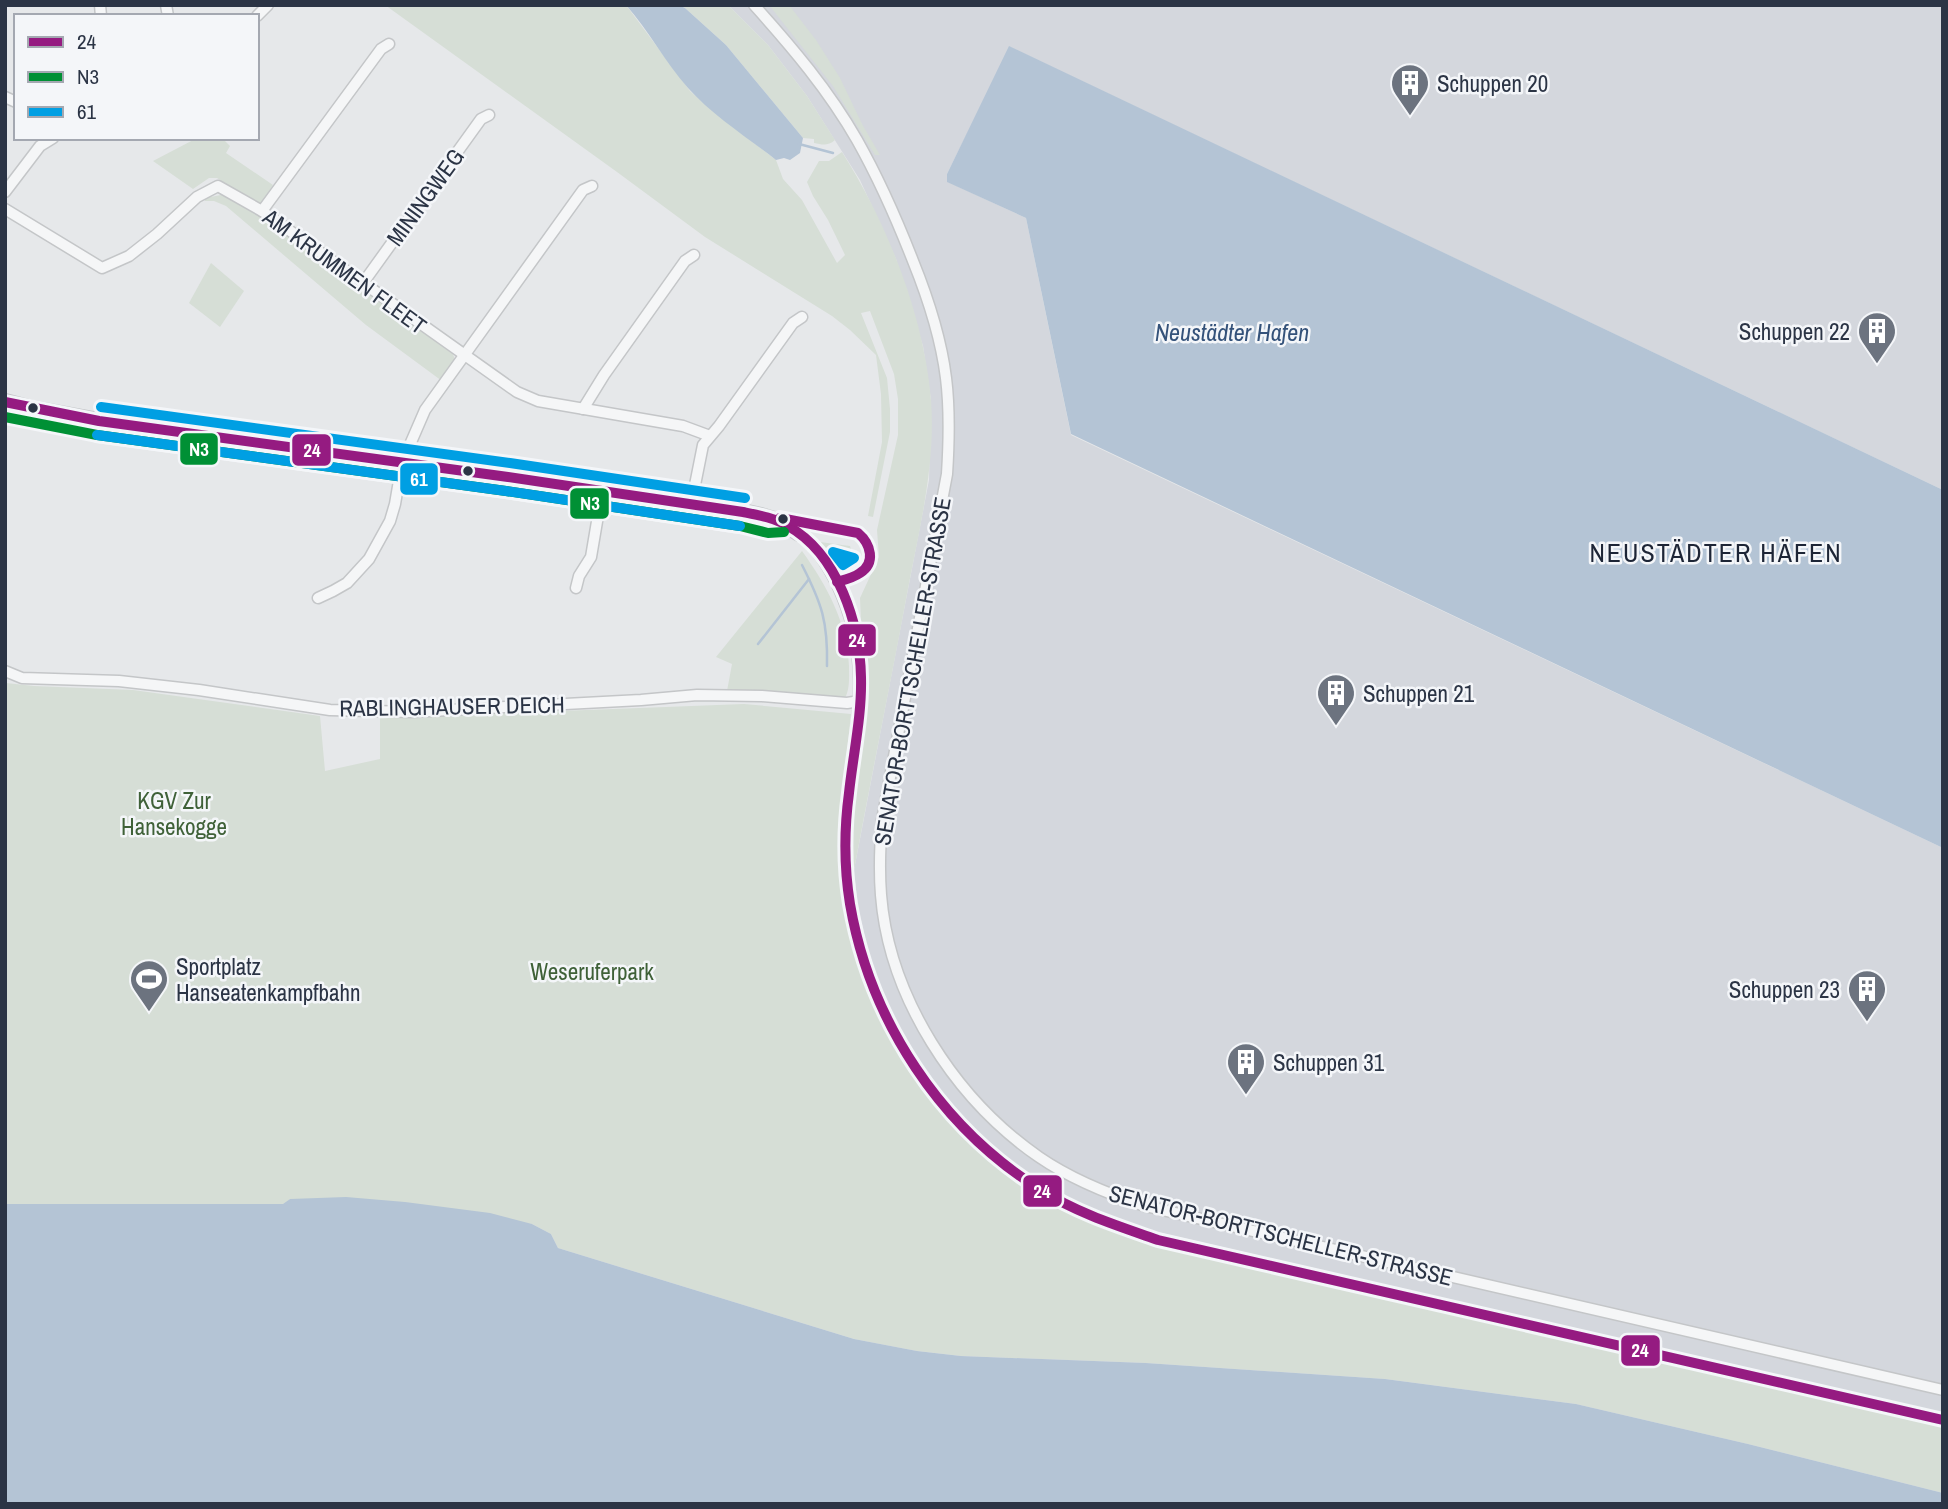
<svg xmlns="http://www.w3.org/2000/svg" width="1948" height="1509" font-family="'Archivo Narrow',sans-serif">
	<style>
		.built { fill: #d4d7dd }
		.green { fill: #d6ded6 }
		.water { fill: #b4c4d5 }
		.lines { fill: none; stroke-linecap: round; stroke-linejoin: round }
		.stream { stroke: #b4c4d5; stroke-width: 2.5 }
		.street-casing { stroke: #c4c6c8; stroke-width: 13 }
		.secondary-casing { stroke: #c4c6c8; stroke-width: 18 }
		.street { stroke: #f5f6f7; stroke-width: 10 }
		.secondary { stroke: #f8f8f8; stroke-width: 14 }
		.bus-1-casing { stroke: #f4f6f9; stroke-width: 16 }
		.bus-2-casing { stroke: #f4f6f9; stroke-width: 16 }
		.bus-3-casing { stroke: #f4f6f9; stroke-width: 16 }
		.bus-1 { stroke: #951b81; stroke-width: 10 }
		.bus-2 { stroke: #009035; stroke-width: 10 }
		.bus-3 { stroke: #009fe3; stroke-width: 10 }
		.bus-dot { fill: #2b3445; stroke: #f4f6f9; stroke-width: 2.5 }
		.labels { text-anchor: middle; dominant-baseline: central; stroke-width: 5; stroke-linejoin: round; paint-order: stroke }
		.poi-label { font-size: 23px; fill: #2b3445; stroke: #f4f6f9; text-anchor: start }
		.street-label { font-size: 23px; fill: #2b3445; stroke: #f4f6f9 }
		.park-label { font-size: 23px; fill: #3f6138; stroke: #f4f6f9 }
		.water-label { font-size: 24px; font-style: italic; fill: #34527a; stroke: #f4f6f9 }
		.quarter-label { font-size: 26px; letter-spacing: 2px; fill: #1d2536; stroke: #f4f6f9 }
		.line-badge { stroke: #f4f6f9; stroke-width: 2.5 }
		.badge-label { font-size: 19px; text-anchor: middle; font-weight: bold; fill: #fff }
	</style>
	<rect width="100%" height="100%" fill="#e6e8ea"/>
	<polygon class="built" points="728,5 1943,5 1943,490 1010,47 947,174 948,182 1026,218 1071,435 1943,848 1943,1414 1136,1227 1071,1201 1036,1180 1006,1159 970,1125 951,1105 932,1082 903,1036 878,981 867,946 858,908 854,870 929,480 931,400 923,346 896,259 860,180 807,96 768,45"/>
	<g class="green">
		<path d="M385,5H626L690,91L708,107L776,160L783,179L802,200L837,263L845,255L828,220L813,196L807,182L819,161H829L842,152C887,223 924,315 931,400C936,465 919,530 907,594C890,686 871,778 854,870L852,868L853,813L865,700V674L862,653L865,643L861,622L860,598L879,557L877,530L898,435V399L894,374L870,311L861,313L887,378L890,409V432L873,517L868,516L882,442L881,394L876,355L850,330L832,316L705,237L617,172Z"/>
		<path d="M679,5H728L768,45L807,96L835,140C828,146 823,145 814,143V139L803,138L726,45L685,8Z"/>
		<polygon points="769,5 789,5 816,40 840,78 862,124 880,155 875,155 833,86"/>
		<polygon points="197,138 222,138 230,146 226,153 273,185 261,204 255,203 217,178 209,178 193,189 153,161"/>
		<path d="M221,195L235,198L249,207L453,354C458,364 447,373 442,381L366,325L226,206L214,201H205V198Z"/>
		<polygon points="211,263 244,291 220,327 189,303"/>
		<path d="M820,542L850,546L854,559L852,570C835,573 829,554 820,542Z"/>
		<path d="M802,551C827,586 847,622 849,666C849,677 850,689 845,698L815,695L727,691L732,664L716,657Z"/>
		<path d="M5,681L6,683L34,686L133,690L320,716L325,771L380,759V718L744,704L851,714C846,765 837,818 841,869C854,1002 920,1119 1034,1191C1065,1211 1099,1226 1134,1239L1943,1424V1493L1748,1444L1576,1404L1385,1379L1146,1363L961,1356L917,1351L854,1339L558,1248L551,1234L532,1224L290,1199L284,1204H5Z"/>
	</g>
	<g class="water">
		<path d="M626,5H679L685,8L726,45L803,138L800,153L790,160L784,158L776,160C748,138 712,115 688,88C665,62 649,31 626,5Z"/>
		<polygon points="1009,46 1943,490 1943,848 1071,434 1026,218 947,182 947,174"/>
		<polygon points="346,1197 405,1202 490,1213 532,1224 551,1234 558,1248 854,1339 917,1351 961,1356 1146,1363 1385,1379 1576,1404 1748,1444 1943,1493 1943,1504 5,1504 5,1204 283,1204 290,1199"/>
	</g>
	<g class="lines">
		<g class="stream">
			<polyline points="799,144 833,153"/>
			<path d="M802,565C822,604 828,622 827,666"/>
			<polyline points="758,644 809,579"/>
		</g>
		<defs>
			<g id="street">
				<polyline points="100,5 101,16"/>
				<polyline points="166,5 168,16"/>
				<path d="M754,5C792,47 829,91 857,140C879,179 897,220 913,261C928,298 941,338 946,378C950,410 949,443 947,474L882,820C880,845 879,870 881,895C889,997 955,1099 1039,1157C1071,1179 1108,1194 1145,1206L1943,1390"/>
				<polyline points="257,16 268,5"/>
				<polyline points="5,97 16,102"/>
				<polyline points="5,192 40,146 53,138"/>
				<polyline points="5,209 102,268 129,256 157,234 197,197 218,186 262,211 517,392 538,401 683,426 710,436"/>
				<polyline points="262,211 381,49 389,44"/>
				<polyline points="363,283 481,119 489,115"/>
				<polyline points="583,409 604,375 685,261 694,255"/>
				<polyline points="691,505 703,445 719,426 793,323 802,317"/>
				<path d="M780,518L858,533C871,542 876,560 863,571C856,577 845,579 837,582"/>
				<path d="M799,533C819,550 833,573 843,598C870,665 857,722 850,791C848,805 845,819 845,833C844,975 919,1116 1041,1190C1078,1212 1117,1226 1158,1240L1943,1420"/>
				<polyline points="576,588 579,576 591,557 602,492"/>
				<polyline points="318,598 333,591 347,583 369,559 390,521 395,504 402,463 425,410 583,190 592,186"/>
				<polyline points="5,671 22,678 119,681 199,690 330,710 412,712 641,700 697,695 762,696 847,703 860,701"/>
			</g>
			<path id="secondary" d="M5,402L28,408L99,421L508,477L743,512C763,516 782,521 799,533"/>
		</defs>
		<use href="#street" class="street-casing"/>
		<use href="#secondary" class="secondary-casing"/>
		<use href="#street" class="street"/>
		<use href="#secondary" class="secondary"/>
		<defs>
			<g id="bus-1">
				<path d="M5,402L99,421L508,477L743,512C758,515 775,518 788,526C838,554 860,624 861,677C862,716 853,755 849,793C844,830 844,867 850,904C870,1021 941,1128 1041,1190C1077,1213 1118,1226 1158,1240L1943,1420"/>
				<path d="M780,518L858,533C871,544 876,563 860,573C853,578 844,580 837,582"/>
			</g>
			<polyline id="bus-2" points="5,417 97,435 506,491 740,526 768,533 784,532"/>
			<g id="bus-3">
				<polyline points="101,407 510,463 745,498"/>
				<polyline points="97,435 506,491 740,526"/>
				<polygon points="833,552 854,558 843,565"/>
			</g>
		</defs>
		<use href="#bus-1" class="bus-1-casing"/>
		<use href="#bus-2" class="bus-2-casing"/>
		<use href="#bus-3" class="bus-3-casing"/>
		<use href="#bus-1" class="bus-1"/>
		<use href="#bus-2" class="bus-2"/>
		<use href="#bus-3" class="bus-3"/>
	</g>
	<defs>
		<symbol id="building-pin" viewBox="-11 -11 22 30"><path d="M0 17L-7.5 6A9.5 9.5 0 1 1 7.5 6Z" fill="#6c737f" stroke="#f4f6f9"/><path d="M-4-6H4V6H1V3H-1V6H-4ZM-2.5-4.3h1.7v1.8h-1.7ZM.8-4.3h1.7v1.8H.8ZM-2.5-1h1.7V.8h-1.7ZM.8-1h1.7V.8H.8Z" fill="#fff"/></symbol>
		<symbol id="stadium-pin" viewBox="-11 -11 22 30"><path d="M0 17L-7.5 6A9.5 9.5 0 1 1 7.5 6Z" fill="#6c737f" stroke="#f4f6f9"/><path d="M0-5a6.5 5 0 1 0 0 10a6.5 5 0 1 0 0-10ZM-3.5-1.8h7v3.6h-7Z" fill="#fff"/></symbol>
	</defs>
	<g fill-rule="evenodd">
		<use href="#building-pin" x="1388" y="61" width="44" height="60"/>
		<use href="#building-pin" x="1855" y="309" width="44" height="60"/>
		<use href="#building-pin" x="1314" y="671" width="44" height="60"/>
		<use href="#stadium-pin" x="127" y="957" width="44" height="60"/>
		<use href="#building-pin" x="1845" y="967" width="44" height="60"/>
		<use href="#building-pin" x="1224" y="1040" width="44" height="60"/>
	</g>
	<g class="bus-dot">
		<circle cx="33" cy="408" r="6"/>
		<circle cx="468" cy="471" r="6"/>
		<circle cx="783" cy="519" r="6"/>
	</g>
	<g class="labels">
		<g class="poi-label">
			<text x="1437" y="83">Schuppen 20</text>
			<text x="1850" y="331" text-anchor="end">Schuppen 22</text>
			<text x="1363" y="693">Schuppen 21</text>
			<text x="176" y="966">Sportplatz<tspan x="176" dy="26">Hanseatenkampfbahn</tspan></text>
			<text x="1840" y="989" text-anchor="end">Schuppen 23</text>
			<text x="1273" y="1062">Schuppen 31</text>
		</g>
		<g class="street-label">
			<text transform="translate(425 197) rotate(-54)">MININGWEG</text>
			<text transform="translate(345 271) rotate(36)">AM KRUMMEN FLEET</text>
			<text transform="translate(912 671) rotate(-80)">SENATOR-BORTTSCHELLER-STRASSE</text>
			<text transform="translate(452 706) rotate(-1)">RABLINGHAUSER DEICH</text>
			<text transform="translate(1281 1235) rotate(14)">SENATOR-BORTTSCHELLER-STRASSE</text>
		</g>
		<g class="park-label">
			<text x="174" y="800">KGV Zur<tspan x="174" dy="26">Hansekogge</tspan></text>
			<text x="592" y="971">Weseruferpark</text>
		</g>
		<g class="water-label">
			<text x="1232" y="332">Neustädter Hafen</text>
		</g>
		<g class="quarter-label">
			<text x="1716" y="552">NEUSTÄDTER HÄFEN</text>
		</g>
	</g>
	<g class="line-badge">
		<rect x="179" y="432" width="40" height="34" rx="7" fill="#009035"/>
		<rect x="291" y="433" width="41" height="34" rx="7" fill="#951b81"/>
		<rect x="399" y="462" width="40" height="34" rx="7" fill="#009fe3"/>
		<rect x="569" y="487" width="41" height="33" rx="7" fill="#009035"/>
		<rect x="837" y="623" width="40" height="34" rx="7" fill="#951b81"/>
		<rect x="1022" y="1174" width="41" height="34" rx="7" fill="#951b81"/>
		<rect x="1620" y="1334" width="41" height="33" rx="7" fill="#951b81"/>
	</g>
	<g class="badge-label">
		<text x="199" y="456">N3</text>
		<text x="312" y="457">24</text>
		<text x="419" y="486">61</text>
		<text x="590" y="510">N3</text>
		<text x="857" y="647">24</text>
		<text x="1042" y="1198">24</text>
		<text x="1640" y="1357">24</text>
	</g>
	<rect width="1948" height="1509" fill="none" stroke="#2b3445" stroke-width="14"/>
	<rect x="14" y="14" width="245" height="126" fill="#f4f6f9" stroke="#a4a8b1" stroke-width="2"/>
	<rect x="28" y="37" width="35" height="10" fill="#951b81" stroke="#a4a8b1" stroke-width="2"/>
	<text x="77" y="49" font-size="21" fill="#2b3445">24</text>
	<rect x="28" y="72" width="35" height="10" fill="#009035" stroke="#a4a8b1" stroke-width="2"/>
	<text x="77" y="84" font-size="21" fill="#2b3445">N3</text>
	<rect x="28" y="107" width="35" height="10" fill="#009fe3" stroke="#a4a8b1" stroke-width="2"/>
	<text x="77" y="119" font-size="21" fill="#2b3445">61</text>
</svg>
